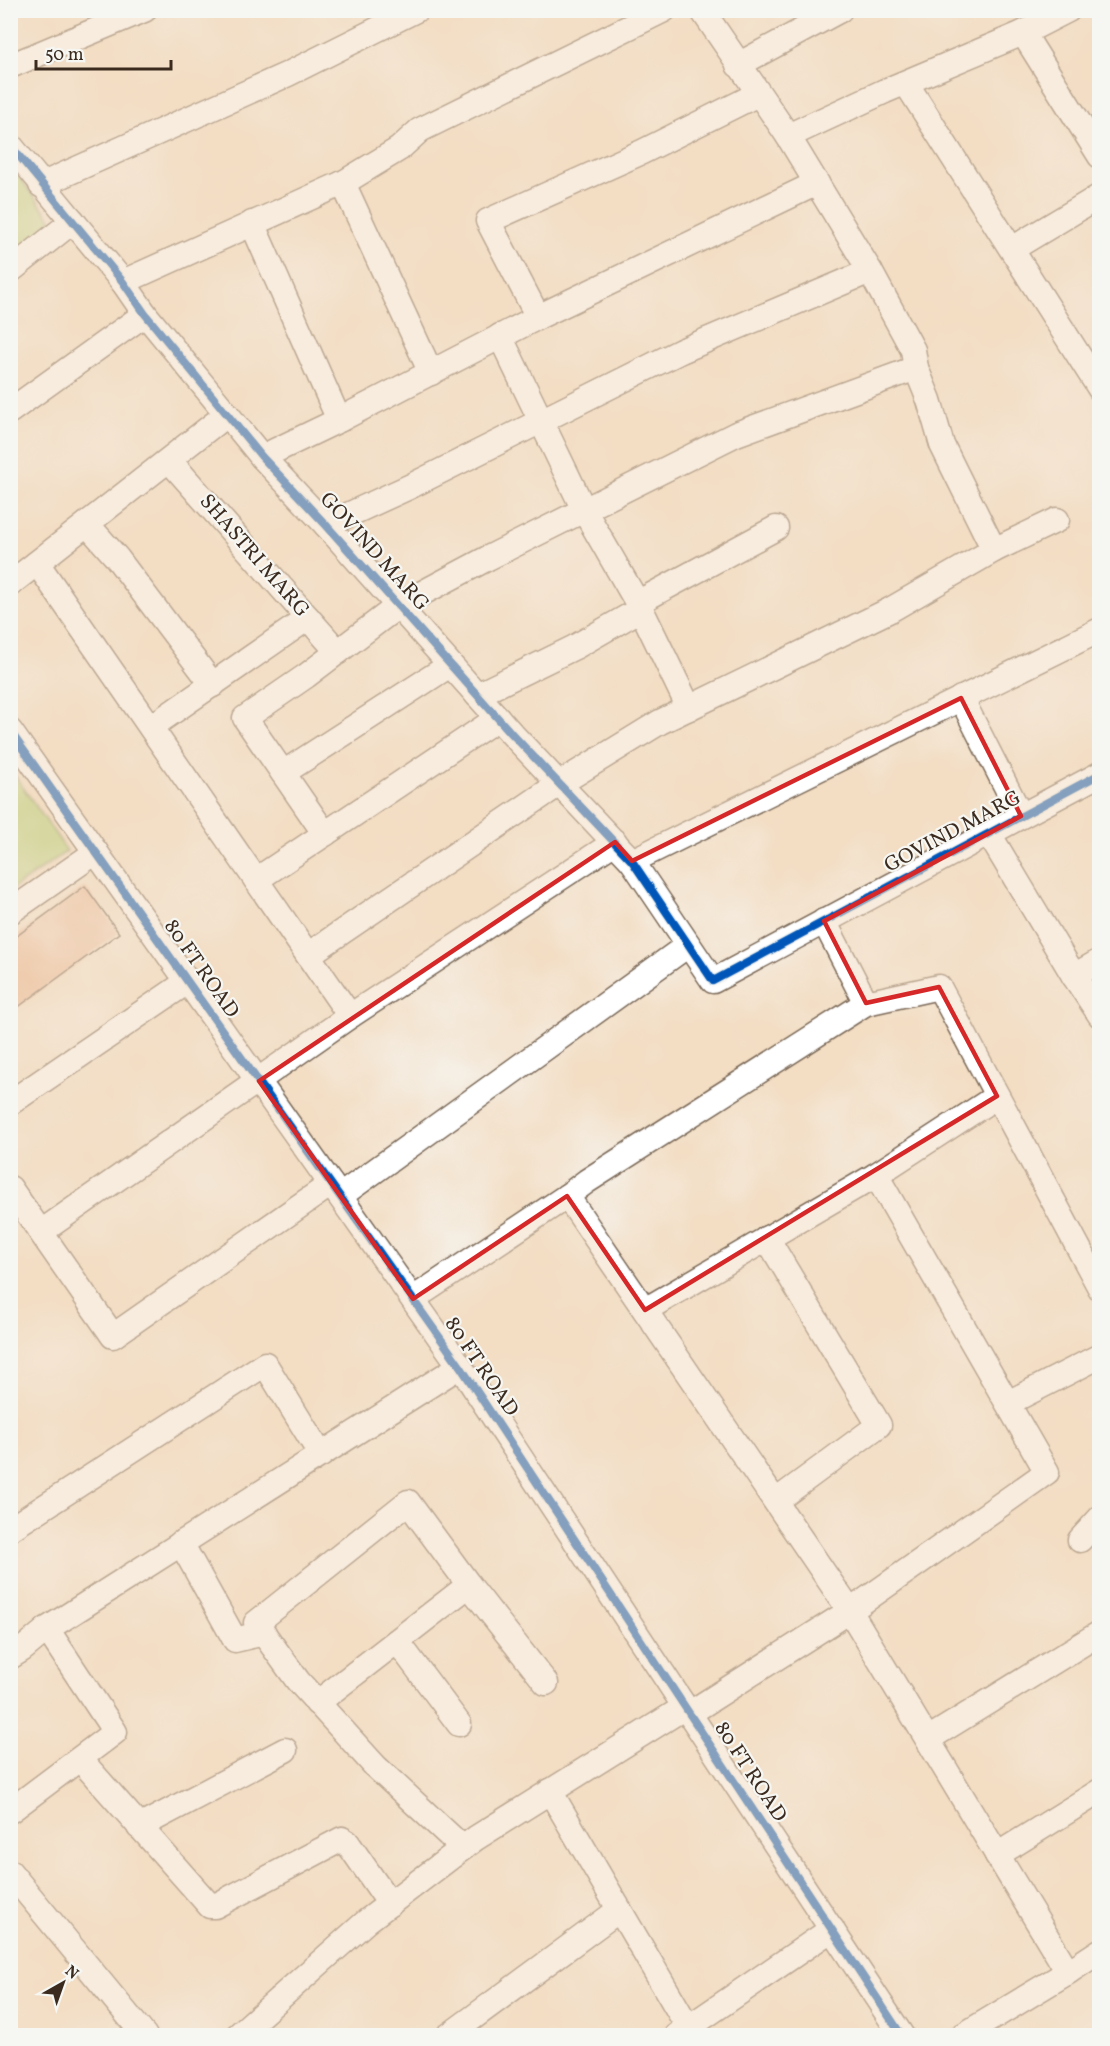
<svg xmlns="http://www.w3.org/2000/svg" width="1110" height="2046" font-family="Vollkorn,serif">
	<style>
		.green { fill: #b6d279; stroke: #787e4c; stroke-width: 1.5 }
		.building { fill: #e9ac82 }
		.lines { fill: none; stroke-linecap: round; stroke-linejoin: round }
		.minor-casing { stroke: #7b6958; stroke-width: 27 }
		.minor { stroke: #fff; stroke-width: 24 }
		.cycleway-casing { stroke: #f6f6f2; stroke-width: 11 }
		.cycleway { stroke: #0057b8; stroke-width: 8 }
		.marked { fill: none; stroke: #d62828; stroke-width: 4.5; stroke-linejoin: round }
		.labels { text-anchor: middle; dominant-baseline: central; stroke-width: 4.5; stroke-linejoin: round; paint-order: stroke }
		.street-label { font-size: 21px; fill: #3b2a1e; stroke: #f6f6f2 }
	</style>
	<rect width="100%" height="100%" fill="#f6f6f2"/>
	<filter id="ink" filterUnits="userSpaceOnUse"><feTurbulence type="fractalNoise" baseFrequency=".0167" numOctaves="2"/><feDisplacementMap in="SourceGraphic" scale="12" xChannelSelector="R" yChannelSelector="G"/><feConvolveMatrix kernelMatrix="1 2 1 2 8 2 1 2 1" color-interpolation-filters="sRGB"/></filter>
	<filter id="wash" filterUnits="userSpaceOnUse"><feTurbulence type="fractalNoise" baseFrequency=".008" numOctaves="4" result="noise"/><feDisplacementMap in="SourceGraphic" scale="24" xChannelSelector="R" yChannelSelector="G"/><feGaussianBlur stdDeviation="1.35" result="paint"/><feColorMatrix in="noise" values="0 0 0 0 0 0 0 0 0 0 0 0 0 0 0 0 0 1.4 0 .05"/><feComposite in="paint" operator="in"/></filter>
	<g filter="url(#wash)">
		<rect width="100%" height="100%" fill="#f3ddc3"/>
		<g class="green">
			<polygon points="11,166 54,223 11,257"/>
			<polygon points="11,770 67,851 11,890 10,890"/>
		</g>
		<g id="blocks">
			<polygon class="building" points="85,886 119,933 10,1013 10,941"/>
		</g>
	</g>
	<g filter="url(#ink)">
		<use href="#blocks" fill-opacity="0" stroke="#7b6958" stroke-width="1.5"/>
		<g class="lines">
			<defs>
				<g id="minor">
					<polyline points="702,10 788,136 885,91 1023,33 1068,10"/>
					<polyline points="1023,33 1100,156"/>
					<polyline points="738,65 840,10"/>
					<polyline points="10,66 144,10"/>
					<polyline points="906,83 1100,389"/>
					<polyline points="788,136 870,271 913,350 916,368 929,400 942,445 994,550 1057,520"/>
					<polyline points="10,145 123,282 145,314 262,457 326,525 512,734 632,861 713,981 1100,774"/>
					<polyline points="343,183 431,373"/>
					<polyline points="41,185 288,74 416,10"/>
					<polyline points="252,223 339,420"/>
					<polyline points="1012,249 1100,196"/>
					<polyline points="10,271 73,221"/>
					<polyline points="123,282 343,183 399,149 420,130 664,10"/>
					<polyline points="538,317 488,221 642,152 758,94"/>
					<polyline points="10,411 145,314"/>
					<polyline points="262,457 339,420 538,317 817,183"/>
					<polyline points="169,460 338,652"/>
					<polyline points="87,524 117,558 213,685"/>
					<polyline points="326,525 409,487 681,351 870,271"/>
					<polyline points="37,563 350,1016"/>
					<polyline points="10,584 227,414"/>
					<polyline points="637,603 776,528"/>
					<polyline points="641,609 689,708"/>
					<polyline points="477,695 575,647 641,609 584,510 500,336"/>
					<polyline points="961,698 1021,816"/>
					<polyline points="151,727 308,618"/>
					<polyline points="10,731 460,1366 902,2036"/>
					<polyline points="283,773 450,665"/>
					<polyline points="325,834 245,718 306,676 398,606 488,558 736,434 916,368"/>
					<polyline points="989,834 1074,976 1100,961"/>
					<polyline points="632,861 1100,630"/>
					<polyline points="256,880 498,718"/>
					<polyline points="10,912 96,852"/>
					<polyline points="824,921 866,1003"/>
					<polyline points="308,955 559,784 660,722 890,610 994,550"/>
					<polyline points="1074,976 1100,1015"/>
					<polyline points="10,1103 187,982"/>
					<polyline points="10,1188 113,1336 331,1184"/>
					<polyline points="340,1196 688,945"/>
					<polyline points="567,1196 850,1611 1068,1972"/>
					<polyline points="41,1232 350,1016 615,842"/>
					<polyline points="767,1238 879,1425 776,1501"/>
					<polyline points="413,1299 567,1196 587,1181 866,1003 939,987 1100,1288"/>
					<polyline points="645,1310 876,1175 997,1096"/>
					<polyline points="1008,1403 1100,1356"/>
					<polyline points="10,1529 265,1364 321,1455"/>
					<polyline points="1080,1540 1100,1518"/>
					<polyline points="181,1543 235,1640 264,1633"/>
					<polyline points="397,1641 459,1724"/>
					<polyline points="10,1657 23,1649 47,1629 460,1366"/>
					<polyline points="317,1703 469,1585"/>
					<polyline points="690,1713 850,1611 1047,1472 876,1175"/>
					<polyline points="928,1739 1100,1633"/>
					<polyline points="80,1759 210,1906 215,1906 342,1839 347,1842 390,1904"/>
					<polyline points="550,1791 688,2027"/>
					<polyline points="10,1811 115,1732 47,1629"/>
					<polyline points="139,1827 285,1750"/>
					<polyline points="463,1848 376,1767 298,1681 256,1623 408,1502 469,1585 546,1683"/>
					<polyline points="997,1855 1100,1791"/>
					<polyline points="10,1872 145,2036"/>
					<polyline points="237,2036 367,1921 476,1838 685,1707"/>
					<polyline points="448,2036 619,1910"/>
					<polyline points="676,2036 832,1929"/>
					<polyline points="962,2036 1068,1972 1100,1951"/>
				</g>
			</defs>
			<use href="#minor" class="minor-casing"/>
			<use href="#minor" class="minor"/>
			<defs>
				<g id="cycleway">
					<polyline points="10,145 123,282 145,314 262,457 326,525 512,734 632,861 713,981 1100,774"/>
					<polyline points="10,731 460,1366 902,2036"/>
				</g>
			</defs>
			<use href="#cycleway" class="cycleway-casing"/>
			<use href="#cycleway" class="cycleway"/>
		</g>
	</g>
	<path d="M0 0H1110V2046H0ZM961,698L1021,816L824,921L866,1003L939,987L997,1096L645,1310L567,1196L413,1299L259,1081L615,842L632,861Z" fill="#f3ddc3" fill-opacity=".55" fill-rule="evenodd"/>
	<path class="marked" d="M961,698L1021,816L824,921L866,1003L939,987L997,1096L645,1310L567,1196L413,1299L259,1081L615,842L632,861Z"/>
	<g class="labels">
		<g class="street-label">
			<text transform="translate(374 552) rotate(48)">GOVIND MARG</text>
			<text transform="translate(254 556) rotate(49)">SHASTRI MARG</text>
			<text transform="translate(953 832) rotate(-28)">GOVIND MARG</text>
			<text transform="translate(201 969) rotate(55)">80 FT ROAD</text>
			<text transform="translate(481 1367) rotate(56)">80 FT ROAD</text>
			<text transform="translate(750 1772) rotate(57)">80 FT ROAD</text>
		</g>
	</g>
	<rect width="1110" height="2046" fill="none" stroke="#f6f6f2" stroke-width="36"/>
	<g transform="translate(63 1983) rotate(40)" stroke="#f6f6f2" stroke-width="4.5" paint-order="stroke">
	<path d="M0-4.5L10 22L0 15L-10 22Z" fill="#3b2a1e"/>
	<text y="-9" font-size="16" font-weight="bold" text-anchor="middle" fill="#3b2a1e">N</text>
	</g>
	<path d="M36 60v9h135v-9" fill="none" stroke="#3b2a1e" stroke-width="3"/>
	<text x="45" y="60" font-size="18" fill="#3b2a1e" stroke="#f6f6f2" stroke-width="4.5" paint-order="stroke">50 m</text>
</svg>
